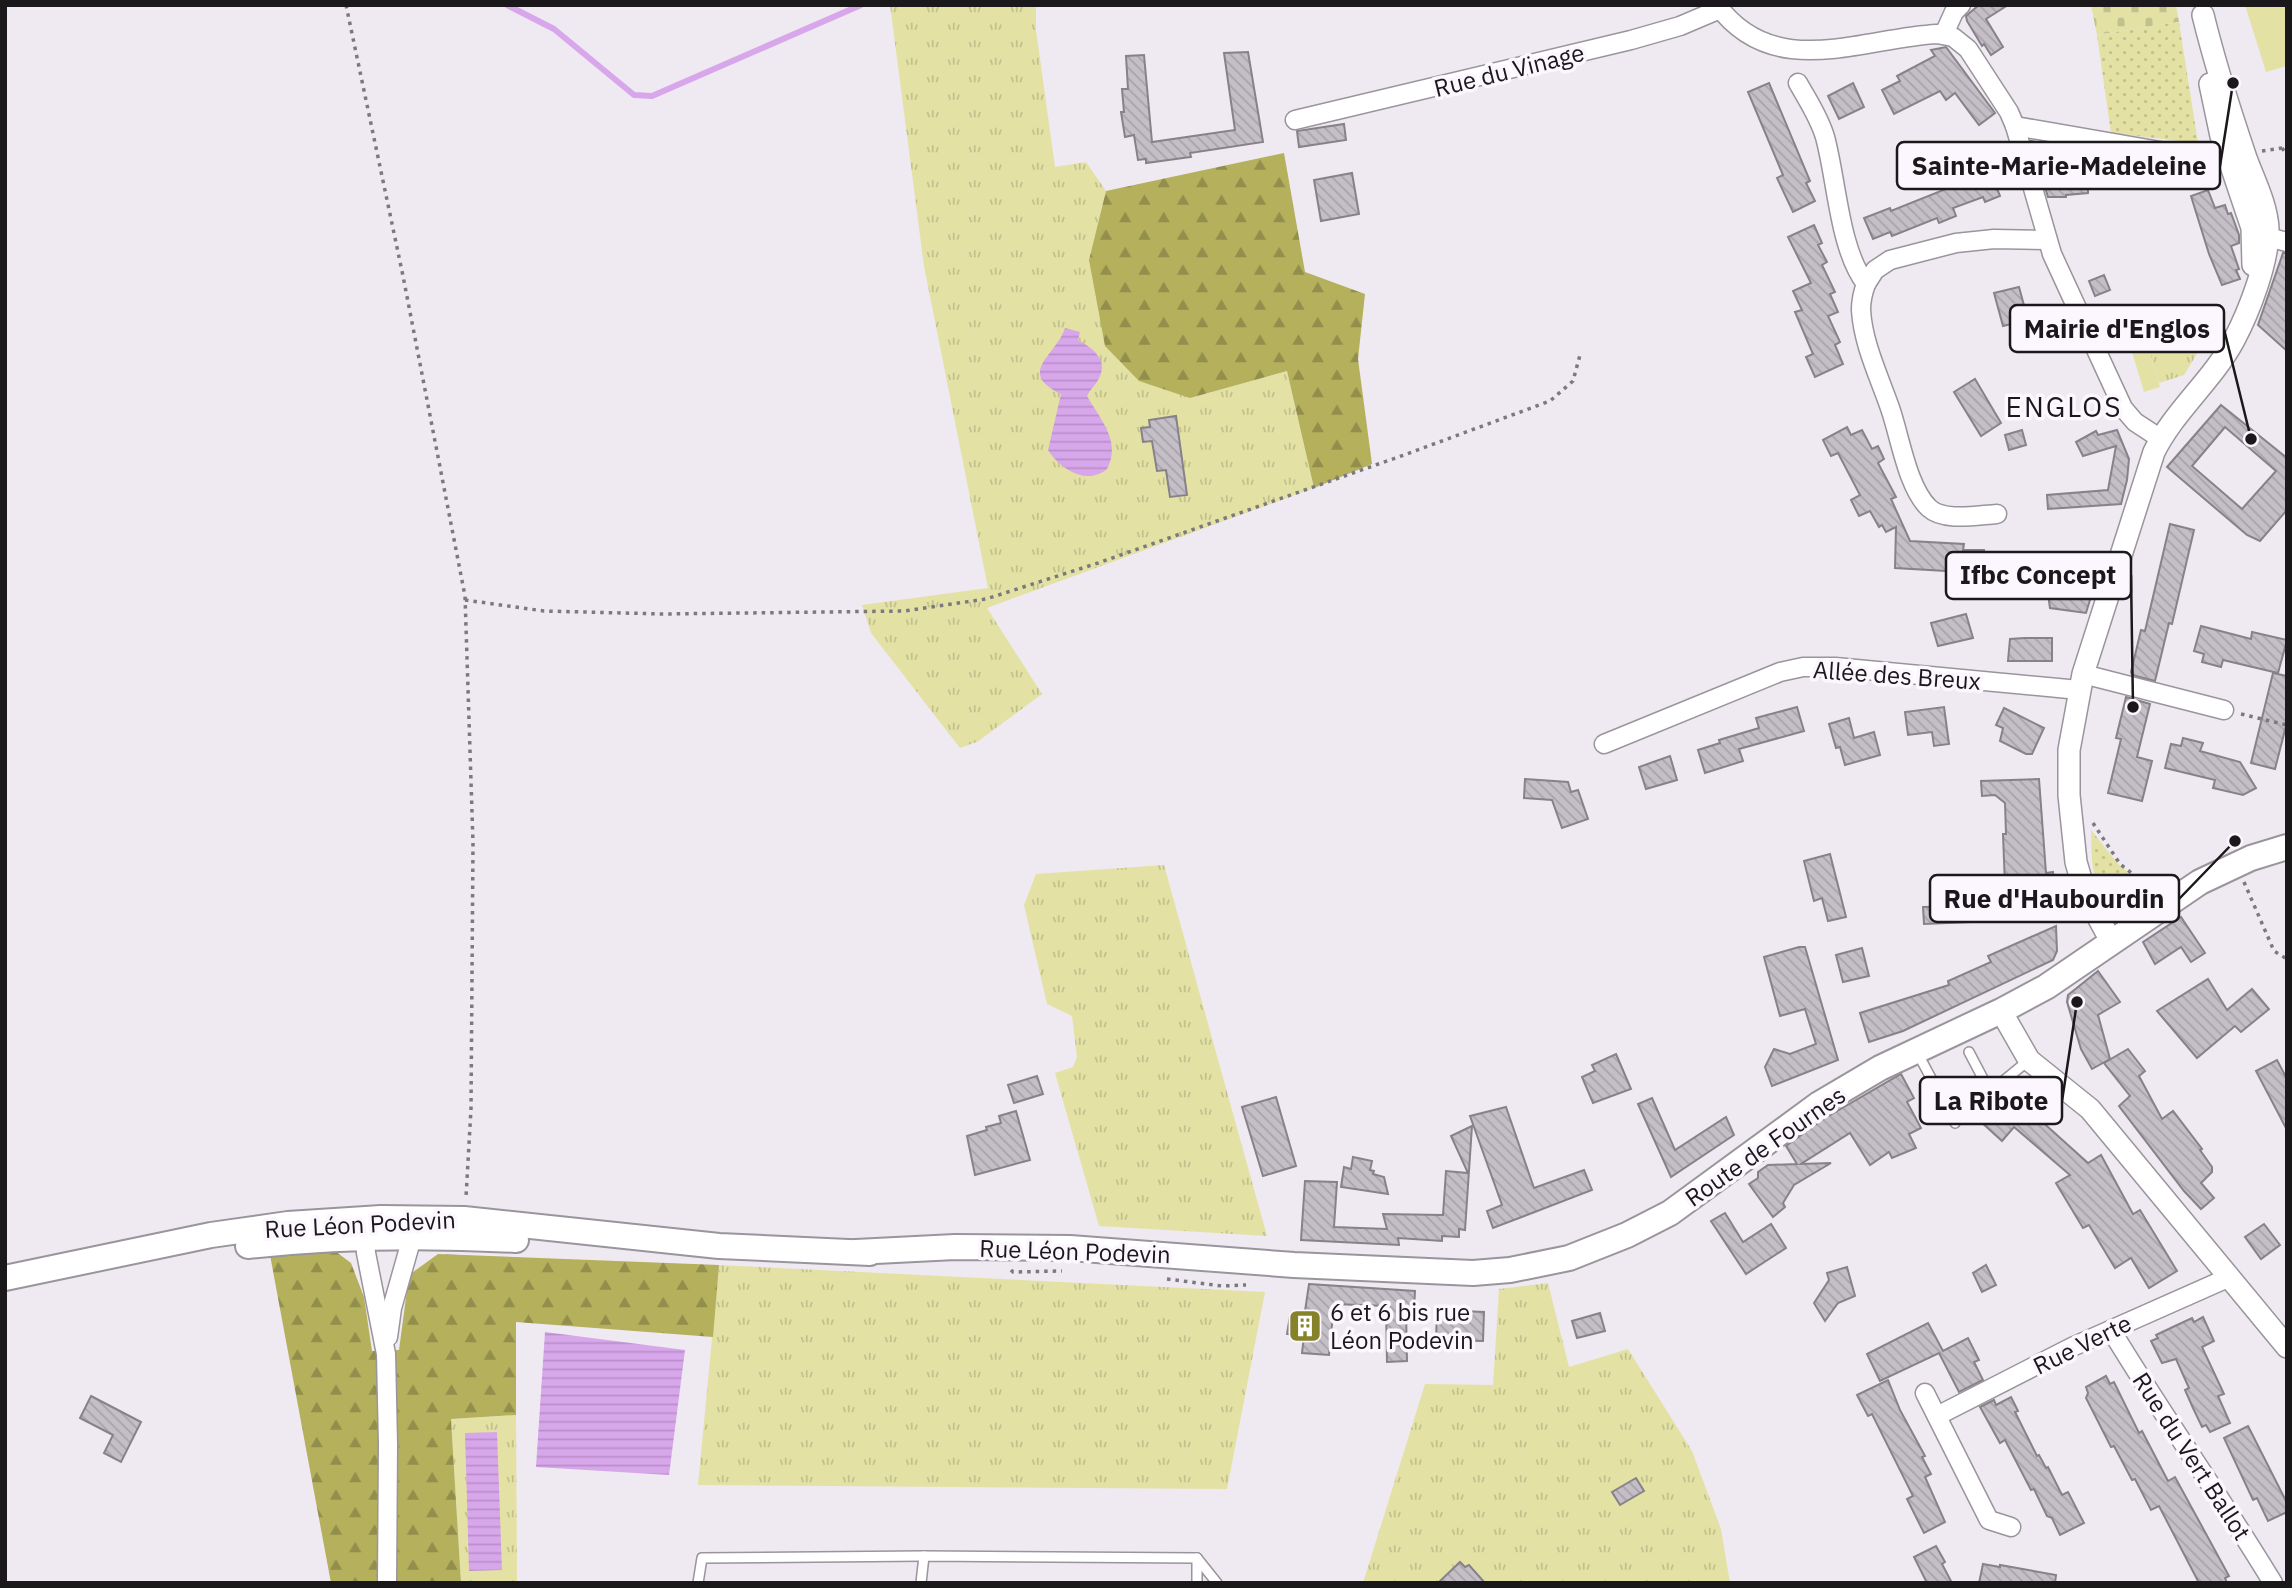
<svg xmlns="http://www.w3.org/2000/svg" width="2292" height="1588" font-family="'IBM Plex Sans',sans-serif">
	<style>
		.grass { fill: url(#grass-tufts) }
		.forest { fill: url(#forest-firs) }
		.cemetery { fill: url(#cemetery-stones) }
		.park { fill: #e3e2a4 }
		.garden { fill: url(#garden-dots) }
		.water { fill: url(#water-rules) }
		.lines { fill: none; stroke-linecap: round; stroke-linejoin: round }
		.stream { stroke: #d8a7eb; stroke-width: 6 }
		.building { fill: url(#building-back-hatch); stroke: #878189; stroke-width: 2; fill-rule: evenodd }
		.service-casing { stroke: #9a949c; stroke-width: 12 }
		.minor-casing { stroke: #9a949c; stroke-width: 21 }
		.tertiary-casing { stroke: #9a949c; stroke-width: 24 }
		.secondary-casing { stroke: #9a949c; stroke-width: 28 }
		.path { stroke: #7c797e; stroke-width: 3.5; stroke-dasharray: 3.5 5; stroke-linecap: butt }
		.service { stroke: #fff; stroke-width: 9 }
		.minor { stroke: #fff; stroke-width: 18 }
		.tertiary { stroke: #fff; stroke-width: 21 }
		.secondary { stroke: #fff; stroke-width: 24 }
		.labels { text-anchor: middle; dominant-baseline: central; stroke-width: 7; stroke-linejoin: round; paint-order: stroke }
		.street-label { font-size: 24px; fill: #1a181b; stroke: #fcf6ff }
		.poi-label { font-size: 24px; fill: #1a181b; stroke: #fcf6ff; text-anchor: start }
		.quarter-label { font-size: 28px; letter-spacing: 2px; fill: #1a181b; stroke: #fcf6ff }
		.leader { fill: none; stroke: #1a181b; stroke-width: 2.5 }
		.callout-dot { fill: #1a181b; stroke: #fcf6ff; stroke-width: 2.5 }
		.callout { fill: #fcf6ff; stroke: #1a181b; stroke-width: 2.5 }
		.callout-label { font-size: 26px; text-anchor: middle; font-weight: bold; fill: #1a181b }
	</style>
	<defs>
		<pattern id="grass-tufts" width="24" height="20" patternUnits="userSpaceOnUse" patternTransform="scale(1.75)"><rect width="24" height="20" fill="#e3e2a4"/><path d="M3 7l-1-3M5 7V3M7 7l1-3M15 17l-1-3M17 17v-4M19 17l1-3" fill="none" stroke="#c2c18d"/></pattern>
		<pattern id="forest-firs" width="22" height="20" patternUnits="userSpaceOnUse" patternTransform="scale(1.75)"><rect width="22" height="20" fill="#b4b05c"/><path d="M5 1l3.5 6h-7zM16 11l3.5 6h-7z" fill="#928e4b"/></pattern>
		<pattern id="cemetery-stones" width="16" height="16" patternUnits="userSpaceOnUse" patternTransform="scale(1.75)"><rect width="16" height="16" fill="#e3e2a4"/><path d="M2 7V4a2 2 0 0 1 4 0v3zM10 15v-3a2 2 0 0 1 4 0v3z" fill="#c2c18d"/></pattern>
		<pattern id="garden-dots" width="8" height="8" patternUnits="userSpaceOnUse" patternTransform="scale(1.75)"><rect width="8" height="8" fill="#e3e2a4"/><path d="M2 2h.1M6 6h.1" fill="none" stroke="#c2c18d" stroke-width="1.8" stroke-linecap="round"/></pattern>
		<pattern id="water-rules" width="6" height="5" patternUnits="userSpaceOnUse" patternTransform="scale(1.75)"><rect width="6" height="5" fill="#d8a7eb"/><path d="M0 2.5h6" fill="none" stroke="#b98fc9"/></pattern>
		<pattern id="building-back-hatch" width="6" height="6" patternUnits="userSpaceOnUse" patternTransform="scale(1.75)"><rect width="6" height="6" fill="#c4bec6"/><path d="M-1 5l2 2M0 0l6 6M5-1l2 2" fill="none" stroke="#a8a3aa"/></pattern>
	</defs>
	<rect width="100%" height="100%" fill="#efe9f1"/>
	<g class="grass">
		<polygon points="890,5 1036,5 1036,30 1055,167 1086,162 1106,191 1089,260 1190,398 1287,371 1314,488 987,608 1042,694 977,742 960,748 871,633 862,605 988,588 924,266"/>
		<polygon points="2200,306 2209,334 2184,375 2159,383 2141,324"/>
		<polygon points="1164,865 1267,1236 1099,1226 1055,1073 1073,1067 1077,1057 1072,1016 1047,1004 1024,905 1036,874"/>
		<polygon points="719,1265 1265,1292 1227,1489 698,1485"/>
		<polygon points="1548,1283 1569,1367 1628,1349 1692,1451 1721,1529 1730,1583 1363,1583 1425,1384 1493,1385 1499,1289"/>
		<polygon points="516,1415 517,1583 461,1583 451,1419"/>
	</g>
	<g class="forest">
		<polygon points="1284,153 1305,272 1365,294 1358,359 1372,464 1314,488 1287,371 1190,398 1139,381 1105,346 1089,260 1106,191"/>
		<polygon points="335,1251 351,1263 364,1297 372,1351 399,1350 409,1275 438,1254 719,1265 713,1337 516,1322 516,1415 451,1419 461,1583 331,1583 270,1255"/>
	</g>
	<polygon class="cemetery" points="2091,5 2176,5 2179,22 2097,35"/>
	<g class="park">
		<polygon points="2245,5 2287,5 2287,66 2266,72"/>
		<polygon points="2142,327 2160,387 2144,392 2126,332"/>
	</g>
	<g class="garden">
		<polygon points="2179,22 2198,143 2111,133 2097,35"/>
		<path d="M2091,830L2119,865L2147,886L2148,890C2140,897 2132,899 2122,898C2088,895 2092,856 2091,830Z"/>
	</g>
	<g class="water">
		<path d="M1065,328L1080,332L1078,340C1091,347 1108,359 1100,376C1097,384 1090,389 1087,396C1100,419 1122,442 1107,469C1087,486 1060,469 1048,450L1061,394C1016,372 1056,356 1065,328Z"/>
		<polygon points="545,1332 685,1350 669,1475 536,1467"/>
		<polygon points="497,1432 502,1570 469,1571 465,1433"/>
	</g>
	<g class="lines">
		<polyline class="stream" points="507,5 554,29 634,95 652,96 861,5"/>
	</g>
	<g class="building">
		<polygon points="1979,5 2008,5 1986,19 2003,47 1991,55 1984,44 1982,46 1967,21 1966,16"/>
		<polygon points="1946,47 1995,113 1979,125 1955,93 1946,100 1940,91 1894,114 1882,90 1900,81 1897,76 1935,56 1931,50"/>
		<polygon points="1248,52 1263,142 1190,153 1191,157 1146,163 1146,159 1138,160 1134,135 1125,137 1121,112 1124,112 1122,89 1128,89 1126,56 1144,55 1152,142 1235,130 1224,53"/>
		<polygon points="1769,83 1810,181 1806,183 1815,201 1793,212 1777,178 1783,175 1748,92"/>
		<polygon points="1853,83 1864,107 1839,119 1828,96"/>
		<polygon points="1344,124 1346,140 1299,147 1297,131"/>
		<polygon points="2031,141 2115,155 2113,188 2088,188 2088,193 2066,195 2066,197 2048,197"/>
		<polygon points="1989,168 2000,196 1985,202 1983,197 1953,208 1956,216 1939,223 1937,218 1892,236 1890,232 1873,239 1864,218 1890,208 1891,211 1956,185 1955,182"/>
		<polygon points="1352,173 1359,214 1321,221 1314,180"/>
		<polygon points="2208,190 2215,208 2225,205 2228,214 2231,213 2239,235 2239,243 2231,246 2239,269 2236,270 2240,279 2222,285 2209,254 2191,196"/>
		<polygon points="1814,225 1822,243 1818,245 1827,262 1822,265 1835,292 1830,294 1838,312 1828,316 1840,342 1835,345 1843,364 1815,377 1806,357 1813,354 1795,312 1802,310 1793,291 1811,283 1788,237"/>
		<polygon points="2283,253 2287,253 2287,351 2258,325"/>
		<polygon points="2104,275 2110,290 2095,296 2089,281"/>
		<polygon points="2019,287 2028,320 2003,326 1994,293"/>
		<polygon points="1975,379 2001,423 1981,436 1954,392"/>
		<path d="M2221,405L2287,458V510L2260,541L2247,535L2167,467ZM2225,427L2276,471L2242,509L2192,466Z"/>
		<polygon points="1176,416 1187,495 1170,497 1166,470 1157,471 1152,441 1143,442 1141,428 1150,427 1149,420"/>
		<polygon points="1847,427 1851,435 1862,430 1872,449 1878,446 1884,459 1878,463 1896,497 1891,499 1910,541 1964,544 1963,550 1984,550 1983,562 1998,563 1997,581 1981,581 1981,573 1895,568 1896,527 1886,532 1882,525 1879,527 1870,511 1859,516 1851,500 1860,495 1838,453 1831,456 1823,440"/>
		<polygon points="2022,430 2026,445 2009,450 2005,435"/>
		<polygon points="2117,430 2129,459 2127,480 2121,504 2048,509 2047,495 2108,490 2116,446 2083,456 2076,442 2096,431 2098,435"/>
		<polygon points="2170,524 2194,530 2172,624 2169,623 2155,681 2132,675 2131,672 2141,630 2145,631"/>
		<polygon points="2080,563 2100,567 2086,613 2050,608 2045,573"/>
		<polygon points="1966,614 1973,638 1938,646 1931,623"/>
		<polygon points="2201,626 2251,639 2252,632 2287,640 2278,673 2223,660 2221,667 2202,662 2204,654 2194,651"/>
		<polygon points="2025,638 2052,638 2052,661 2008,661 2010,639"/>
		<polygon points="2273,673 2287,676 2287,722 2275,769 2251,763"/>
		<polygon points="2126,697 2150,704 2137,757 2152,761 2142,801 2108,793 2121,739 2116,738"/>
		<polygon points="1797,707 1804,731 1739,749 1743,761 1705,773 1698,750 1720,743 1719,740 1759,728 1756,718"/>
		<polygon points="1944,707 1949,744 1934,746 1932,732 1908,735 1905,712"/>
		<polygon points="2004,708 2044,728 2032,754 2026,754 2000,741 2003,728 1996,725"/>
		<polygon points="1849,718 1854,738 1874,732 1880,755 1845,765 1840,747 1836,748 1829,724"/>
		<polygon points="2183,738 2203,743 2200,751 2240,762 2256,788 2243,795 2213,788 2215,780 2165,768 2171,744 2181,746"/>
		<polygon points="1670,756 1677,780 1646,789 1639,767"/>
		<polygon points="1525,779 1568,782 1571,792 1578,790 1588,819 1562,828 1552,800 1524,798"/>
		<polygon points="2039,779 2046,873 2053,872 2056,919 2027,920 2026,908 1995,910 1996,921 1924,924 1923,907 1968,906 1969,885 2005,886 2003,834 2006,834 2005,803 1995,795 1982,796 1981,781"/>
		<polygon points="1830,854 1846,917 1828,921 1822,898 1814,901 1804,861"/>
		<polygon points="2181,917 2205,953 2191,962 2181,947 2155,964 2143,942"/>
		<polygon points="2056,926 2057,951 2053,960 1903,1031 1869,1042 1860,1013 1949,985 1948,981 1991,962 1988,956"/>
		<polygon points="1799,947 1805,947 1838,1060 1772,1086 1765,1067 1774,1049 1790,1054 1816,1044 1805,1009 1780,1016 1764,957"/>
		<polygon points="1862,948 1869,976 1843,982 1836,955"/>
		<polygon points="2098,971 2120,1002 2098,1015 2110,1059 2092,1069 2081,1049 2067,1002 2068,995"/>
		<polygon points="2208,979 2227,1010 2252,989 2269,1009 2241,1032 2235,1026 2197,1058 2157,1011"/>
		<polygon points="2128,1049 2145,1071 2139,1076 2162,1119 2173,1111 2202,1149 2200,1150 2212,1167 2212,1172 2201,1183 2214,1198 2201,1209 2184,1191 2119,1106 2130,1096 2104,1063"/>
		<polygon points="1616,1054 1631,1089 1593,1103 1582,1077 1595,1071 1592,1065"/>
		<polygon points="2277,1060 2287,1079 2287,1130 2256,1071"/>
		<polygon points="1901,1074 1914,1098 1907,1102 1921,1128 1909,1134 1916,1148 1892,1158 1889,1152 1870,1165 1850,1133 1801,1164 1831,1163 1794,1185 1783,1203 1785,1207 1773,1217 1749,1184 1758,1178 1758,1172 1768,1165 1797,1164 1786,1146 1825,1118"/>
		<polygon points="1037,1076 1043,1094 1014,1103 1008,1085"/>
		<polygon points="1276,1097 1296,1166 1263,1176 1242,1107"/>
		<polygon points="1652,1098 1675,1150 1726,1117 1734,1135 1671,1177 1638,1104"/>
		<polygon points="2002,1098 2025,1115 2029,1110 2088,1163 2101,1155 2133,1214 2140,1210 2177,1271 2149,1288 2131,1258 2115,1268 2089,1225 2083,1228 2056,1183 2070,1175 2014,1127 2002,1141 1981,1122"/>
		<polygon points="1506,1107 1534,1188 1584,1170 1592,1190 1493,1228 1487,1211 1502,1205 1470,1116"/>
		<polygon points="1016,1111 1030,1160 975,1175 967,1136 987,1130 986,1127 1001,1123 999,1116"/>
		<polygon points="1472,1126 1465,1230 1459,1229 1459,1237 1442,1236 1442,1241 1398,1238 1399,1245 1301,1240 1305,1181 1337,1182 1334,1227 1387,1229 1383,1214 1443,1215 1446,1171 1468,1173 1451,1136"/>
		<polygon points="1353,1157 1372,1161 1370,1170 1374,1171 1373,1174 1384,1177 1388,1194 1341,1187 1344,1167 1351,1169"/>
		<polygon points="1725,1213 1743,1242 1771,1224 1786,1248 1746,1274 1711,1221"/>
		<polygon points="2264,1224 2280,1245 2261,1259 2245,1237"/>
		<polygon points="1986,1265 1996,1285 1982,1292 1973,1273"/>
		<polygon points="1847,1267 1855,1296 1838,1303 1825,1321 1814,1303 1829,1280 1827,1273"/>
		<polygon points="1309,1284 1415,1291 1414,1310 1406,1310 1407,1361 1387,1362 1386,1306 1334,1304 1329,1355 1302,1353 1304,1336 1287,1334 1290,1316 1304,1318"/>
		<polygon points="1437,1310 1484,1312 1483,1341 1436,1340"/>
		<polygon points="1600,1313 1605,1331 1577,1338 1572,1321"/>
		<polygon points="2203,1317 2214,1341 2202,1347 2224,1394 2218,1396 2230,1423 2210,1432 2206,1425 2202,1427 2193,1408 2185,1390 2189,1388 2176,1359 2162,1363 2151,1341 2158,1338 2156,1335 2175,1326 2192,1318 2194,1322"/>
		<polygon points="1928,1323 1943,1351 1968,1338 1979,1360 1974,1362 1983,1380 1959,1392 1939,1353 1880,1381 1867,1354"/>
		<polygon points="2106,1376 2110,1384 2114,1382 2139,1433 2142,1431 2168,1481 2175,1477 2229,1576 2225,1578 2227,1583 2199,1583 2159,1506 2151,1510 2135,1479 2132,1480 2114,1446 2111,1447 2086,1398 2088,1393 2086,1387"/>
		<polygon points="1888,1380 1900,1410 1925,1456 1922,1457 1931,1474 1925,1477 1945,1522 1924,1533 1907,1499 1913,1496 1872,1414 1868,1416 1857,1395"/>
		<polygon points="91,1396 141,1422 121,1462 104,1453 113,1435 80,1418"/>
		<polygon points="2011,1397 2018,1411 2015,1412 2037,1456 2039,1455 2046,1468 2048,1467 2062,1495 2068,1492 2084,1523 2060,1535 2052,1518 2047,1516 2034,1489 2031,1490 2005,1440 2000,1443 1980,1407 1994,1400 1996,1405"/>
		<polygon points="2248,1426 2287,1503 2287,1512 2268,1521 2257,1498 2253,1500 2224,1438"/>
		<polygon points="1636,1478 1644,1491 1620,1505 1612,1492"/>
		<polygon points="1936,1546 1945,1562 1942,1564 1952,1583 1927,1583 1914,1557"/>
		<polygon points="1460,1562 1465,1567 1469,1565 1485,1583 1438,1583"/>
		<polygon points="1983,1564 2000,1567 2000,1565 2056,1575 2055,1583 1979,1583"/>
	</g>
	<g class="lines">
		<defs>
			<g id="service">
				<polyline points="1917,1052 1955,1123"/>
				<polyline points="1969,1052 1990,1092 2029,1060"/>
				<polyline points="1197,1558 1217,1583"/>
				<polyline points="698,1583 702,1558 924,1556"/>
				<polyline points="921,1583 924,1556 1197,1558 1197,1583"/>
			</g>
			<g id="minor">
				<path d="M1717,5C1774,82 1861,38 1937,34L1953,37L1968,49L2009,112L2015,126L2052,254L2123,408L2135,422L2161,439"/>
				<polyline points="1944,34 1954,12 1961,5"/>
				<path d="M1798,83C1808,101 1819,117 1825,137C1837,181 1839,249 1866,284C1863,292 1861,301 1861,310C1863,344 1879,376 1890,408C1900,436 1907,487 1929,508C1944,522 1978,515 1997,514"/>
				<polyline points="1295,120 1631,40 1680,26 1720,9"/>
				<polyline points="2015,126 2183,155 2215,158 2239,154"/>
				<polyline points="2268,237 2287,242"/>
				<polyline points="1866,284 1875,270 1890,260 1956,243 1994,239 2047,240"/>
				<polyline points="2083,674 2224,710"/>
				<polyline points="1604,744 1780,672 1803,667 1835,667 2079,690"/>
				<polyline points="364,1226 366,1253 386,1354 388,1444 387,1583"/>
				<path d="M2111,1330C2163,1416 2221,1497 2273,1583"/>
				<polyline points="388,1337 392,1308 409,1248 411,1228"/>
				<polyline points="1925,1393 1989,1520 2011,1527"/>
				<polyline points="1937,1416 2072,1347 2230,1277"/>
			</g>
			<g id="tertiary">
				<polyline points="2210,84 2221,136 2252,228 2253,265"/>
				<path d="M2112,943L2085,893L2076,862L2069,795V750L2083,674L2154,452C2174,411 2212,381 2234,340C2249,312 2269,260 2268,229C2267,205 2254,180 2246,158C2230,111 2215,64 2203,15"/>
				<polyline points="2001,1011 2029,1060 2090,1109 2287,1347"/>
			</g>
			<g id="secondary">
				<path d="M248,1246C338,1236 426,1235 516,1240"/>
				<polyline points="856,1252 955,1247 1070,1248 1294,1265 1473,1273 1510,1270 1569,1258 1627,1235 1670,1213 1819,1104 1880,1068 2001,1011 2046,987 2200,882 2251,858 2287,847"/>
				<polyline points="5,1278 211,1235 288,1224 381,1218 464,1219 719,1246 870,1253"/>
			</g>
		</defs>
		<use href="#service" class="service-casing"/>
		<use href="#minor" class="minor-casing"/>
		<use href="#tertiary" class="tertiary-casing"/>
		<use href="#secondary" class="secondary-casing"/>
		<g class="path">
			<polyline points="346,5 403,276 465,596 473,843 471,1109 466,1197"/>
			<polyline points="2282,148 2287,155"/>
			<polyline points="2262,151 2282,148 2287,145"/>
			<polyline points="465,600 544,611 663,614 905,611 986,599 1098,563 1404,455 1550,401 1573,381 1580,355"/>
			<polyline points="2241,714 2287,725"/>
			<polyline points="2093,823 2120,864 2152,889"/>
			<polyline points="2244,882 2274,951 2287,959"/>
			<polyline points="1011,1270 1013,1272 1062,1271"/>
			<polyline points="1167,1279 1222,1286 1246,1285"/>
		</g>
		<use href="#service" class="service"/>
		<use href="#minor" class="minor"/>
		<use href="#tertiary" class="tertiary"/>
		<use href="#secondary" class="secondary"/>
	</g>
	<defs>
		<symbol id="building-square" viewBox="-11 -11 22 22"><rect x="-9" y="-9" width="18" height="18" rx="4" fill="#86822a" stroke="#fcf6ff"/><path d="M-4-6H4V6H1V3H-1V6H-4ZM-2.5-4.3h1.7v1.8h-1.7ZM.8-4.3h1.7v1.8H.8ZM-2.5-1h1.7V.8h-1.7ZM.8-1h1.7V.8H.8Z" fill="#fff"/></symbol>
	</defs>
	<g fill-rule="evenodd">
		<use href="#building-square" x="1286" y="1307" width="38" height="38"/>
	</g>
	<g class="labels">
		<g class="street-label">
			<text transform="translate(1509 70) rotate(-14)">Rue du Vinage</text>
			<text transform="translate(1897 675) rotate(4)">Allée des Breux</text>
			<text transform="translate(1765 1146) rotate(-35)">Route de Fournes</text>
			<text transform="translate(360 1224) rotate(-3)">Rue Léon Podevin</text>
			<text transform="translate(1075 1251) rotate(2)">Rue Léon Podevin</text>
			<text transform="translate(2082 1344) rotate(-26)">Rue Verte</text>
			<text transform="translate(2192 1456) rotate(57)">Rue du Vert Ballot</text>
		</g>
		<g class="poi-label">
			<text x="1330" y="1312">6 et 6 bis rue<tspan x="1330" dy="28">Léon Podevin</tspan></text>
		</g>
		<g class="quarter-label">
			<text x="2064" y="406">ENGLOS</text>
		</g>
	</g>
	<path class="leader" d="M2233 83L2220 166M2251 439L2224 329M2133 707L2131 575M2235 841L2179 899M2077 1002L2062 1101"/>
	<g class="callout-dot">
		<circle cx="2233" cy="83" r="7"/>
		<circle cx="2251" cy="439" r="7"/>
		<circle cx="2133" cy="707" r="7"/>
		<circle cx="2235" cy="841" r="7"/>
		<circle cx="2077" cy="1002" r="7"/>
	</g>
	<g class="callout">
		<rect x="1897" y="142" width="323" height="47" rx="7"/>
		<rect x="2010" y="305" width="214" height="47" rx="7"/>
		<rect x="1946" y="552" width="185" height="47" rx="7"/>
		<rect x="1930" y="875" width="249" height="47" rx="7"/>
		<rect x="1920" y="1077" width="142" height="47" rx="7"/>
	</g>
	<g class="callout-label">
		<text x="2059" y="175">Sainte-Marie-Madeleine</text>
		<text x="2117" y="338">Mairie d'Englos</text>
		<text x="2038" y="584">Ifbc Concept</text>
		<text x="2054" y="908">Rue d'Haubourdin</text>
		<text x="1991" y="1110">La Ribote</text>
	</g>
	<rect width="2292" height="1588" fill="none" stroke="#1a181b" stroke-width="14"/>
</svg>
